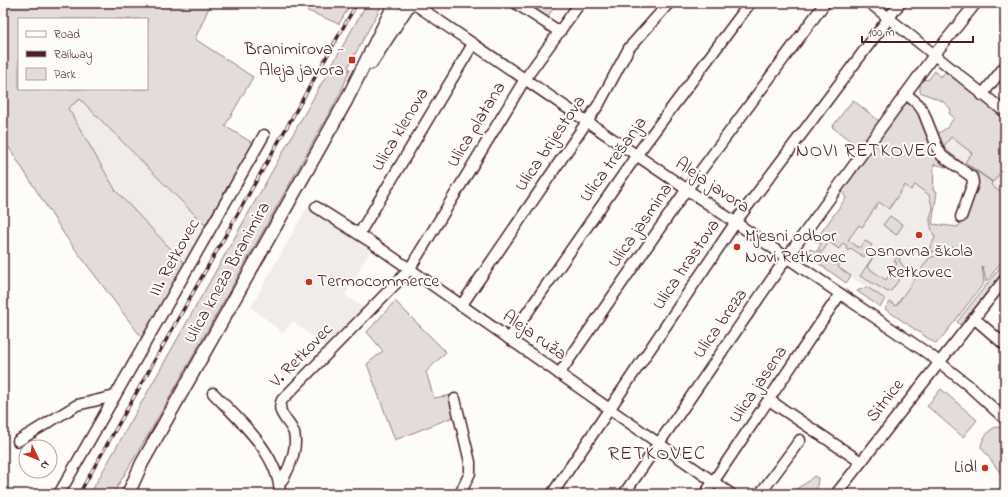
<svg xmlns="http://www.w3.org/2000/svg" width="1008" height="497" font-family="'Indie Flower',sans-serif">
	<style>
		.built { fill: #f0ece8 }
		.green { fill: #e3dcda; stroke: #967e82; fill-rule: evenodd }
		.lines { fill: none; stroke-linecap: round; stroke-linejoin: round }
		.minor-casing { stroke: #4a1f2b; stroke-width: 13 }
		.major-casing { stroke: #4a1f2b; stroke-width: 15 }
		.minor { stroke: #fdfcf7; stroke-width: 10 }
		.major { stroke: #fdfcf7; stroke-width: 12 }
		.rail-casing { stroke: #4a1f2b; stroke-width: 3.5 }
		.rail { stroke: #fdfcf7; stroke-width: 2; stroke-dasharray: 6; stroke-linecap: butt }
		.poi-dot { fill: #c8321e; stroke: #fdfcf7; stroke-width: 1.5 }
		.labels { text-anchor: middle; dominant-baseline: central; stroke-width: 4; stroke-linejoin: round; paint-order: stroke }
		.poi-label { font-size: 18px; fill: #4a1f2b; stroke: #fdfcf7; text-anchor: end }
		.street-label { font-size: 18px; fill: #4a1f2b; stroke: #fdfcf7 }
		.neighbourhood-label { font-size: 19px; letter-spacing: 1px; fill: #4a1f2b; stroke: #fdfcf7 }
		.quarter-label { font-size: 20px; letter-spacing: 1px; fill: #4a1f2b; stroke: #fdfcf7 }
	</style>
	<rect width="100%" height="100%" fill="#fdfcf7"/>
	<filter id="ink" filterUnits="userSpaceOnUse"><feTurbulence type="fractalNoise" baseFrequency=".025" numOctaves="2"/><feDisplacementMap in="SourceGraphic" scale="8" xChannelSelector="R" yChannelSelector="G"/><feConvolveMatrix kernelMatrix="1 2 1 2 8 2 1 2 1" color-interpolation-filters="sRGB"/></filter>
	<g filter="url(#ink)">
		<g class="built">
			<polygon points="978,97 1005,118 1005,252 938,337 820,255 874,177 933,151 935,183 933,190 937,192 932,224 958,229 982,182 939,147"/>
			<polygon points="80,99 205,225 185,264 116,191 68,108"/>
			<polygon points="309,208 371,249 345,295 364,308 325,347 293,321 283,333 251,307 306,209"/>
		</g>
		<g class="green">
			<path d="M3,3H211L195,39L253,77L225,126L254,144L205,225L80,99L68,108L116,191L185,264L142,338L66,237L3,138ZM19,19H147V89H19Z"/>
			<polygon points="289,3 351,3 339,24"/>
			<polygon points="367,3 391,3 388,8 382,5 348,67 350,69 341,92 162,411 113,494 90,494"/>
			<polygon points="522,3 557,3 546,19"/>
			<path d="M935,71L940,77L947,71L1005,117V167L993,182L966,163L965,162L972,153L951,137L943,147L963,164L965,163L992,182L991,185L1005,196V257L986,282L983,267L982,266L984,283L940,340L935,343L885,309L890,302L896,306L929,258L957,249L954,247L927,253L935,238C931,226 927,221 933,209L929,195L915,185L911,190L905,185L889,209L879,202L862,227L859,225L848,240L859,248L865,241L872,245L864,257L851,248L848,251L846,249L847,246L843,243L839,249L829,242L822,252L818,249L821,244L815,241L846,198L842,191L845,185L844,184L907,99L914,103L946,163V167L934,164L933,190L937,192L932,224L958,227L978,189L945,155L935,135L947,128L954,118L949,113L951,109L942,101L920,92V83L923,79L928,80Z"/>
			<polygon points="853,100 879,121 860,148 832,127"/>
			<polygon points="890,216 903,225 896,235 883,225"/>
			<polygon points="810,249 816,252 817,250 835,265 838,261 840,263 838,267 851,276 846,283 814,260 815,258 812,256 810,259 808,257 807,253"/>
			<polygon points="878,249 867,267 886,280 897,263 894,261 901,252 903,253 899,260 906,270 891,291 888,292 860,276"/>
			<polygon points="1005,261 1005,269 961,325 957,322"/>
			<polygon points="867,287 885,299 880,307 857,291"/>
			<polygon points="395,301 446,352 426,372 434,398 452,395 458,415 395,440 367,364 383,351 367,332"/>
			<polygon points="941,389 977,420 963,437 927,406"/>
			<path d="M996,427L1001,428L1005,432V479L981,447C982,439 988,430 996,427Z"/>
			<polygon points="814,476 818,478 816,494 796,494 796,489 806,483"/>
		</g>
		<g class="lines">
			<defs>
				<g id="minor">
					<polyline points="413,3 930,355 968,385 1005,419"/>
					<polyline points="870,3 1005,112"/>
					<polyline points="517,4 560,32"/>
					<polyline points="906,94 918,104 923,111 938,149 942,156 972,177 973,183 961,217"/>
					<polyline points="982,95 1005,66"/>
					<polyline points="316,207 371,242 731,494"/>
					<polyline points="359,234 473,44"/>
					<polyline points="461,306 599,104 629,48 669,3"/>
					<polyline points="974,318 1005,345"/>
					<polyline points="509,339 641,149 750,3"/>
					<polyline points="559,374 682,196 825,3"/>
					<path d="M213,393C239,420 279,454 280,494"/>
					<polyline points="455,399 470,462 470,473 460,494"/>
					<polyline points="769,400 861,462"/>
					<polyline points="18,441 77,405 115,396"/>
					<path d="M280,483C289,471 298,448 294,433C290,421 275,413 282,400L409,270L525,79L580,3"/>
					<polyline points="59,494 264,135"/>
					<polyline points="552,494 740,216 900,3"/>
					<polyline points="624,494 787,257 934,55 976,3"/>
					<polyline points="705,494 840,294"/>
					<polyline points="760,494 800,440"/>
					<polyline points="836,494 1005,279"/>
				</g>
				<g id="major">
					<polyline points="371,63 410,3"/>
					<polyline points="128,494 142,463 346,101 395,3"/>
				</g>
			</defs>
			<use href="#minor" class="minor-casing"/>
			<use href="#major" class="major-casing"/>
			<use href="#minor" class="minor"/>
			<use href="#major" class="major"/>
			<defs>
				<polyline id="rail" points="79,494 357,3"/>
			</defs>
			<use href="#rail" class="rail-casing"/>
			<use href="#rail" class="rail"/>
		</g>
	</g>
	<g class="poi-dot">
		<rect x="348" y="56" width="8" height="8" rx="2"/>
		<circle cx="919" cy="235" r="4"/>
		<circle cx="737" cy="247" r="4"/>
		<circle cx="309" cy="282" r="4"/>
		<circle cx="985" cy="468" r="4"/>
	</g>
	<g class="labels">
		<g class="poi-label">
			<text x="344" y="50">Branimirova -<tspan x="344" dy="21">Aleja javora</tspan></text>
			<text x="745" y="237" text-anchor="start">Mjesni odbor<tspan x="745" dy="21">Novi Retkovec</tspan></text>
			<text x="919" y="252" text-anchor="middle">Osnovna škola<tspan x="919" dy="21">Retkovec</tspan></text>
			<text x="317" y="282" text-anchor="start">Termocommerce</text>
			<text x="977" y="468">Lidl</text>
		</g>
		<g class="street-label">
			<text transform="translate(477 125) rotate(-59)">Ulica platana</text>
			<text transform="translate(401 130) rotate(-59)">Ulica klenova</text>
			<text transform="translate(551 144) rotate(-56)">Ulica brijestova</text>
			<text transform="translate(614 160) rotate(-54)">Ulica trešanja</text>
			<text transform="translate(712 186) rotate(34)">Aleja javora</text>
			<text transform="translate(641 226) rotate(-55)">Ulica jasmina</text>
			<text transform="translate(175 258) rotate(-61)">III. Retkovec</text>
			<text transform="translate(687 265) rotate(-56)">Ulica hrastova</text>
			<text transform="translate(228 273) rotate(-61)">Ulica kneza Branimira</text>
			<text transform="translate(721 324) rotate(-55)">Ulica breza</text>
			<text transform="translate(534 336) rotate(35)">Aleja ruža</text>
			<text transform="translate(302 356) rotate(-46)">V. Retkovec</text>
			<text transform="translate(759 385) rotate(-56)">Ulica jasena</text>
			<text transform="translate(886 401) rotate(-52)">Sitnice</text>
		</g>
		<g class="neighbourhood-label">
			<text x="867" y="151">NOVI RETKOVEC</text>
		</g>
		<g class="quarter-label">
			<text x="657" y="454">RETKOVEC</text>
		</g>
	</g>
	<rect width="1008" height="497" fill="none" stroke="#fdfcf7" stroke-width="16"/>
	<rect x="8" y="8" width="992" height="481" fill="none" stroke="#4a1f2b" stroke-width="1.5" filter="url(#ink)"/>
	<rect x="18" y="18" width="130" height="72" fill="#fdfcf7" stroke="#b5a4a5"/>
	<rect x="26" y="31" width="20" height="6" fill="#fdfcf7" stroke="#b5a4a5"/>
	<text x="54" y="38" font-size="12" fill="#4a1f2b">Road</text>
	<rect x="26" y="51" width="20" height="6" fill="#4a1f2b" stroke="#b5a4a5"/>
	<text x="54" y="58" font-size="12" fill="#4a1f2b">Railway</text>
	<rect x="26" y="68" width="20" height="12" fill="#e3dcda" stroke="#b5a4a5"/>
	<text x="54" y="78" font-size="12" fill="#4a1f2b">Park</text>
	<g transform="translate(38 459) rotate(133)"><circle r="19" fill="#fdfcf7" stroke="#b5a4a5"/>
	<path d="M0-3L7 15L0 10L-7 15Z" fill="#c8321e"/>
	<text y="-6" font-size="11" font-weight="bold" text-anchor="middle" fill="#4a1f2b">N</text>
	</g>
	<path d="M862 36v6h111v-6" fill="none" stroke="#4a1f2b" stroke-width="2"/>
	<text x="868" y="36" font-size="12" fill="#4a1f2b" stroke="#fdfcf7" stroke-width="3" paint-order="stroke">100 m</text>
</svg>
